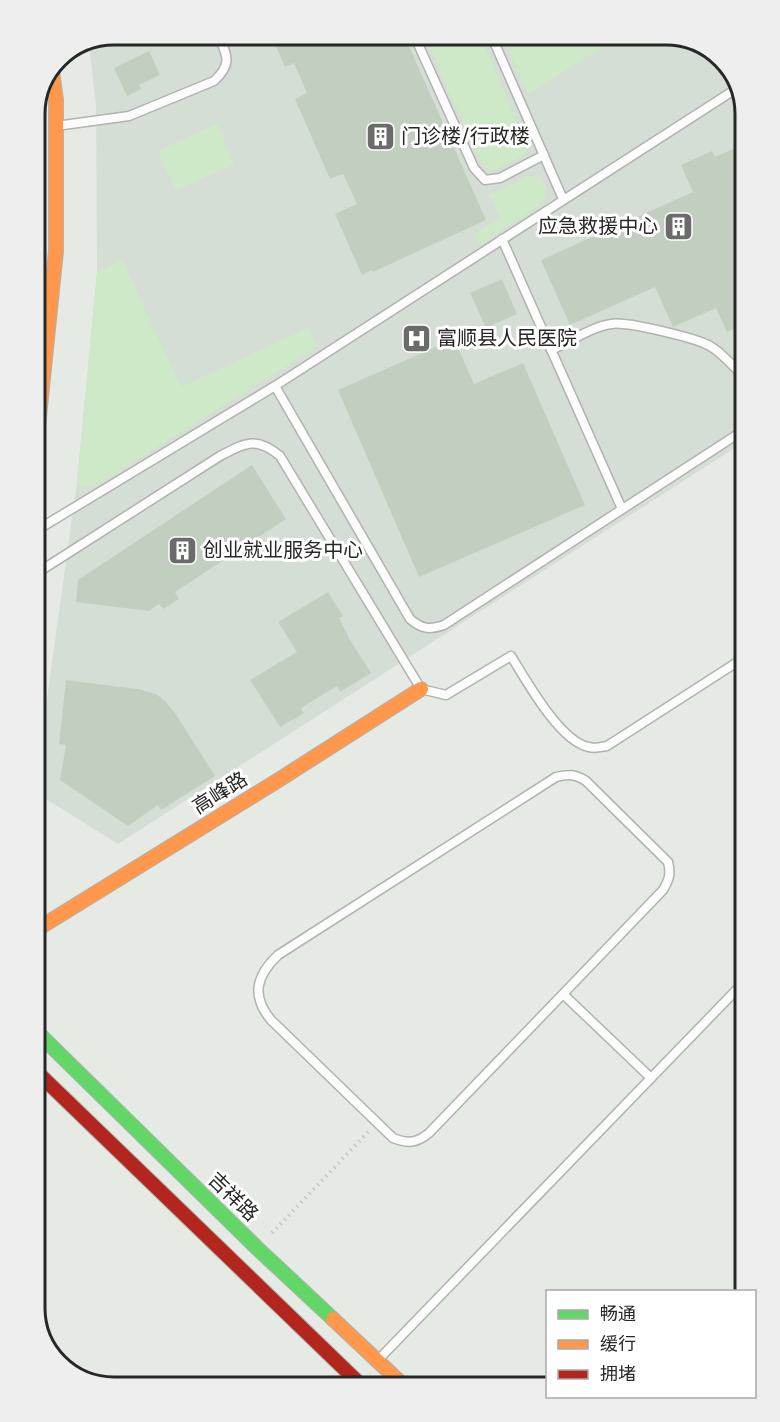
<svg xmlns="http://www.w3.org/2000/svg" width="780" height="1422" font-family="Karla,'Noto Sans SC',sans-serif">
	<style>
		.built { fill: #d5ded4 }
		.green { fill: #cde9c7 }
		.building { fill: #c2cfc0 }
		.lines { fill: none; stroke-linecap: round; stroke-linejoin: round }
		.lane-casing { stroke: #b0b3b0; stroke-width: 11 }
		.fast-casing { stroke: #b0b3b0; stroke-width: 16 }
		.slow-casing { stroke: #b0b3b0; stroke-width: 16 }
		.jam-casing { stroke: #b0b3b0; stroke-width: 16 }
		.path { stroke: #c5c7c5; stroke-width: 4; stroke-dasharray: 1.5 4.5; stroke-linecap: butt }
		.lane { stroke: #fbfcfb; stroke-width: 8 }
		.fast { stroke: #63d668; stroke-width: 14 }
		.slow { stroke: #ff974d; stroke-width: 14 }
		.jam { stroke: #b3261e; stroke-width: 14 }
		.labels { text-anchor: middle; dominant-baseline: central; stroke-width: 6; stroke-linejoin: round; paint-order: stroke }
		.poi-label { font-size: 20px; fill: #262825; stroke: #fff; text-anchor: start }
		.street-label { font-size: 20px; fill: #262825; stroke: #fff }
		.rim { fill: none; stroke: #262825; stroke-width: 3 }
	</style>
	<rect width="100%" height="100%" fill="#e5eae5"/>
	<polygon class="built" points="114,35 672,35 714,51 739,83 741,444 118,844 38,794 38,764 77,482 97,273 96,106 89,45"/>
	<g class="green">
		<polygon points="434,35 480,35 528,147 523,156 494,170 488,169 482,165 432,54 431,45"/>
		<polygon points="502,35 620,35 620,36 530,93 527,92"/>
		<polygon points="217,124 235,164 175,191 158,151"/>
		<path d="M528,176L540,177C548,188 548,197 537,207L480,245L475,233L500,218L489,195Z"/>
		<polygon points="122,260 181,387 308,328 318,346 98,484 84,487 77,482 97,273"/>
	</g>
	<g class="building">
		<polygon points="271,35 404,35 486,220 373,272 372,270 362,275 335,214 357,204 343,174 330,179 295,99 307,93 294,63 285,67"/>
		<polygon points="149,51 160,75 139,85 141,89 127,96 114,68"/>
		<polygon points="740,146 741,326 727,332 716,308 673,327 655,287 570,325 541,260 693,192 681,165 712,151 715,157"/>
		<polygon points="502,279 517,314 486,328 470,293"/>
		<polygon points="454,339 474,384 523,363 585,505 419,577 338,390"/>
		<polygon points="252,465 286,519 175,592 179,599 163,609 159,604 149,611 76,602 78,580"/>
		<polygon points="328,592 343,616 339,618 350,640 371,673 340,692 337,686 301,708 304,713 280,727 250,680 297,652 278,622"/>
		<polygon points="66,680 138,689 156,694 166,702 175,713 215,776 161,810 158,805 128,826 60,780 66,745 59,744"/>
	</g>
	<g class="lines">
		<defs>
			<g id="lane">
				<polyline points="414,35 474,168 485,180 500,178 544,155"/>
				<polyline points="491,35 563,199"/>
				<path d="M56,126L129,116L214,81C233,64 227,55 218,35"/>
				<polyline points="502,239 622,509"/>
				<path d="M551,350C570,342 591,327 611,324C626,321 696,338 710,346C722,353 731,364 741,374"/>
				<path d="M275,386L410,619C422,629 429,630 444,625L741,432"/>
				<polyline points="37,530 275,386 739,87"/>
				<path d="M37,573L220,456C245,443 256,436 280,456L421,689L446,695L511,656C526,680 560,742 589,747C595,749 601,747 607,746L742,659"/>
				<path d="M563,994L429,1133C417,1143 408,1144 393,1138L271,1020C251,996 256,976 278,955L556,777C569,774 575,774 586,781L668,862C671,874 669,880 663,890L563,994L651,1078"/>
				<polyline points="379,1359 744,982"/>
			</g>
			<polyline id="fast" points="39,1034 257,1248 333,1319"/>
			<g id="slow">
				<polyline points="36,446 56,251 56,100 52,72"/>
				<polyline points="39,928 277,781 421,689"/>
				<polyline points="333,1319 402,1384"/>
			</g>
			<polyline id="jam" points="39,1074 361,1385"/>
		</defs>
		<use href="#lane" class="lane-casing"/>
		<use href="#fast" class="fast-casing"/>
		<use href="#slow" class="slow-casing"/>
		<use href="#jam" class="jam-casing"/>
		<polyline class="path" points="272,1233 368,1132"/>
		<use href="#lane" class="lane"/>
		<use href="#fast" class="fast"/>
		<use href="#slow" class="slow"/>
		<use href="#jam" class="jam"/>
	</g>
	<defs>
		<symbol id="building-square" viewBox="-11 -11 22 22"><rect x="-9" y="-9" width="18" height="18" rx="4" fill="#696c68" stroke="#fff"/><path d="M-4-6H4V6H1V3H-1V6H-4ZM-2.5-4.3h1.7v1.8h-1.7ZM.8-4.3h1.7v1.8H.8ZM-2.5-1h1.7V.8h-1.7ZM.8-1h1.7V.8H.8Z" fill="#fff"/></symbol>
		<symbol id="hospital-square" viewBox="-11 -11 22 22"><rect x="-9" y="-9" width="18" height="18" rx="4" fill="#696c68" stroke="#fff"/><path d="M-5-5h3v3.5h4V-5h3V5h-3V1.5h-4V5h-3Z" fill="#fff"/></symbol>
	</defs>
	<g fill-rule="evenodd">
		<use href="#building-square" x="364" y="120" width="33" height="33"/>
		<use href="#building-square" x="662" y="210" width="33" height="33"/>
		<use href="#hospital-square" x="400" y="322" width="33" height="33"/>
		<use href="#building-square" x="166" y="534" width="33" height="33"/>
	</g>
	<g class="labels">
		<g class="poi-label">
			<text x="401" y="136">门诊楼/行政楼</text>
			<text x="658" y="226" text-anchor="end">应急救援中心</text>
			<text x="437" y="338">富顺县人民医院</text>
			<text x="203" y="550">创业就业服务中心</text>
		</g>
		<g class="street-label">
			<text transform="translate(220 793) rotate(-32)">高峰路</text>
			<text transform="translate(233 1197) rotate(44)">吉祥路</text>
		</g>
	</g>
	<path d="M0 0H780V1422H0ZM114 45H666A69 69 0 0 1 735 114V1308A69 69 0 0 1 666 1377H114A69 69 0 0 1 45 1308V114A69 69 0 0 1 114 45Z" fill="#eee" fill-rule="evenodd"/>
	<path class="rim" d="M114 45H666A69 69 0 0 1 735 114V1308A69 69 0 0 1 666 1377H114A69 69 0 0 1 45 1308V114A69 69 0 0 1 114 45Z"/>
	<rect x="546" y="1290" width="210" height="108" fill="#ffffff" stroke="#a8a9a8" stroke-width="1.5"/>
	<rect x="558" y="1310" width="30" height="9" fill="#63d668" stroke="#a8a9a8" stroke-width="1.5"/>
	<text x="600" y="1320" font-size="18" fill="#262825">畅通</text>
	<rect x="558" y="1340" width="30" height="9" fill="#ff974d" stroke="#a8a9a8" stroke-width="1.5"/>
	<text x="600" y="1350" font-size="18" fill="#262825">缓行</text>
	<rect x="558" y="1370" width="30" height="9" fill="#b3261e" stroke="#a8a9a8" stroke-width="1.5"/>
	<text x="600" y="1380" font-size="18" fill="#262825">拥堵</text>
</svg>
